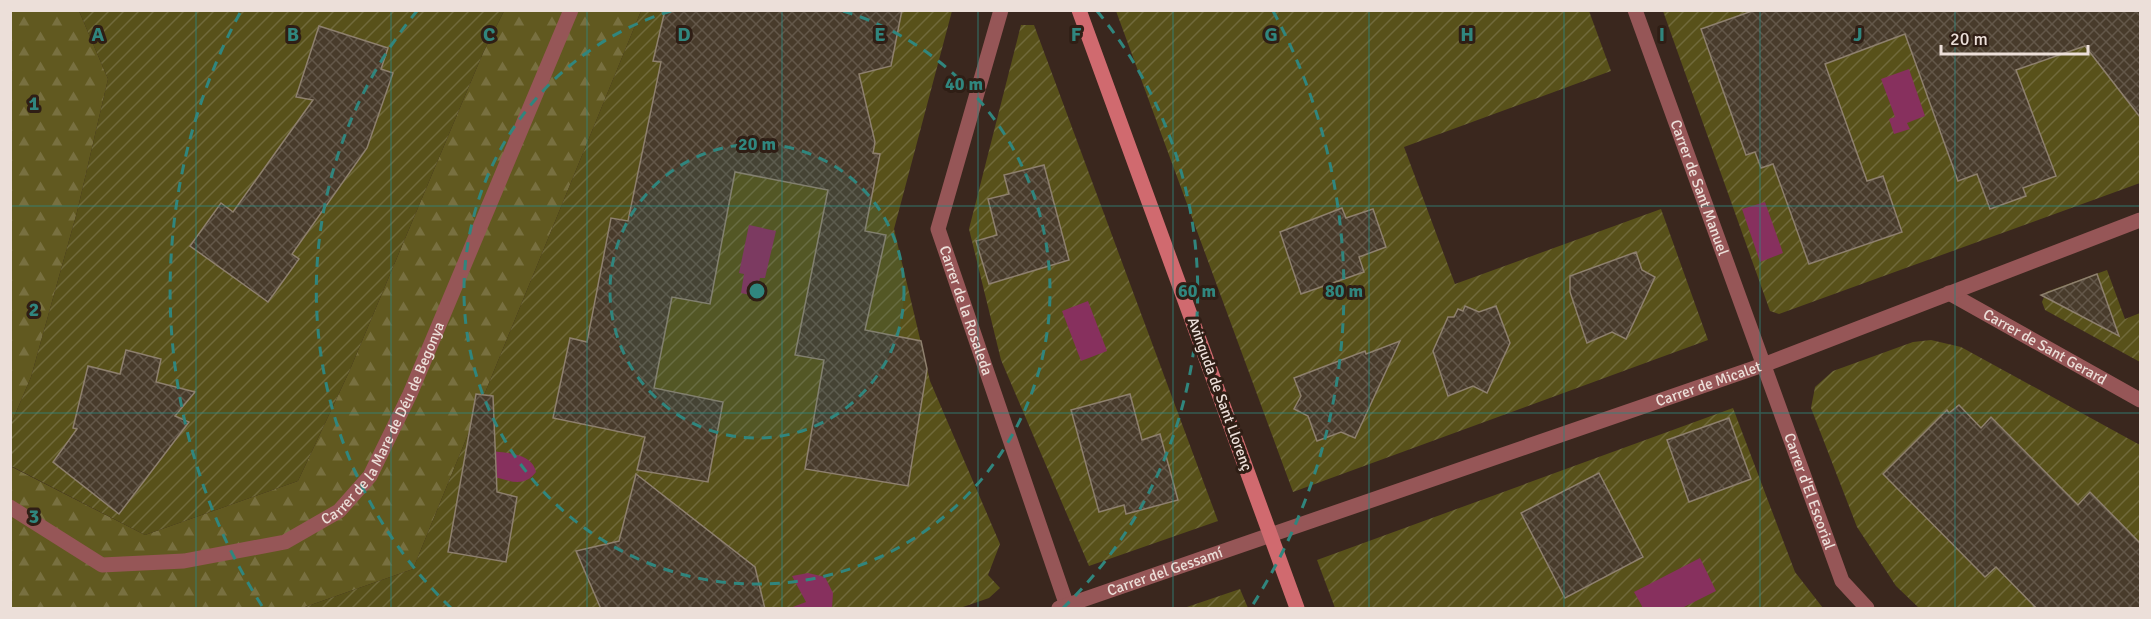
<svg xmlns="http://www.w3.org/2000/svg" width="2151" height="619" font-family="Signika,sans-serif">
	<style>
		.forest { fill: url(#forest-firs) }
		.garden { fill: url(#garden-furrows) }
		.water { fill: #87305e }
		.building { fill: url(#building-cross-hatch); stroke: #8e806e; stroke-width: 1.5 }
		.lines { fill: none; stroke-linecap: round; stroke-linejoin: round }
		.street { stroke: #965657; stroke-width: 15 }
		.secondary { stroke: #d06a6f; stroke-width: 15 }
		.grid { fill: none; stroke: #30867e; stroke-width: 1.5; stroke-opacity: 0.55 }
		.ring { fill: none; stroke: #30867e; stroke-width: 3; stroke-dasharray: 10 8 }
		.labels { text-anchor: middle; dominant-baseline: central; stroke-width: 6; stroke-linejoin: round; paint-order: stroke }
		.street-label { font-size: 15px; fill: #ecdfd9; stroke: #2f1e15 }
		.grid-label { font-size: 20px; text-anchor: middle; font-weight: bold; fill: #30867e; stroke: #2f1e15; stroke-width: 6; stroke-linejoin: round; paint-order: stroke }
		.centre { fill: #30867e; stroke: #2f1e15; stroke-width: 3 }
		.ring-label { font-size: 18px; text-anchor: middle; font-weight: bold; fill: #30867e; stroke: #2f1e15; stroke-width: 6; stroke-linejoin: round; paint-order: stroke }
	</style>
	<defs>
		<pattern id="forest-firs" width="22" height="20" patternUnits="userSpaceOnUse" patternTransform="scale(1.5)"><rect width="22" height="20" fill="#615920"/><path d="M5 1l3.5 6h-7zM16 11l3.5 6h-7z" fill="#787040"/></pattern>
		<pattern id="garden-furrows" width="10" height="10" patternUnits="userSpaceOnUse" patternTransform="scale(1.5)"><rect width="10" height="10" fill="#58511a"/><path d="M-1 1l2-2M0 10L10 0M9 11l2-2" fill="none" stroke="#706a3b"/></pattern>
		<pattern id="building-cross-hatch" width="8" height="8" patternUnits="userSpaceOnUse" patternTransform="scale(1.5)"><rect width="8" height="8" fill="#483b2b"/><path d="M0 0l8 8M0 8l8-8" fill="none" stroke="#635749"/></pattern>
	</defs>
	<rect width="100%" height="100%" fill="#3a271e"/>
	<g class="forest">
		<polygon points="11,11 79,11 108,79 77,212 31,377 11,424"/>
		<polygon points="504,11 641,11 413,569 302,608 11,608 10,466 145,535 298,481 349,372 483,53"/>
	</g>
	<g class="garden">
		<polygon points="79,11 504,11 483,53 349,372 298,481 145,535 11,466 11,424 31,377 77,212 108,79"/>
		<polygon points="641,11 952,11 894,229 930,381 1000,544 988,575 1000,588 989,598 960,608 302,608 413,569"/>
		<polygon points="1116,11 1589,11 1611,71 1404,147 1455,284 1661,209 1708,340 1293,492"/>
		<polygon points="1663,11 2140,11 2140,183 1779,314 1770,311"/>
		<polygon points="1021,25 1034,25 1218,521 1089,566 1001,360 969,229"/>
		<polygon points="2107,270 2125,319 2140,313 2140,362 2045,310 2042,302 2046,292"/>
		<polygon points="1931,340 1961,347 2140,445 2140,608 1919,608 1896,586 1857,527 1811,408 1815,387 1833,371 1913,342"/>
		<polygon points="1733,408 1795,572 1823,608 1335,608 1317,560"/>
		<polygon points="1240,589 1248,608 1184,608"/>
	</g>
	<g class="water">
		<polygon points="1909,69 1925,116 1907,123 1910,129 1894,134 1889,119 1895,117 1881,79"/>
		<polygon points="1765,202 1783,253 1760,262 1742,209"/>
		<polygon points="749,225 776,231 765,278 760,278 755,296 741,293 744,274 739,273"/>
		<polygon points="1088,301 1107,351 1081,361 1062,311"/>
		<path d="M483,450C500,453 532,451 536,472C524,488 509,481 492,476Z"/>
		<polygon points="1700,558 1716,591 1682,608 1643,608 1634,592"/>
		<polygon points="808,573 825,577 833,593 832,608 790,608 806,602 792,576"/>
	</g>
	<g class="building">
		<polygon points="665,10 902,10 891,66 859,74 875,142 873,153 880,154 865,231 886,235 865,330 921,341 927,369 908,486 805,469 824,360 795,355 828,190 735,172 710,304 672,297 654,388 723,402 708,482 637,470 645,437 553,418 570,338 587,342 611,218 628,221 661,62 653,61"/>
		<polygon points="1755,10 2140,10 2140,117 2085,46 2016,70 2056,176 2023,188 2026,196 1990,209 1977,174 1958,181 1905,34 1825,64 1867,181 1883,176 1902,232 1809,264 1773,164 1761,168 1755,152 1746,155 1701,29"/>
		<polygon points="319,26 388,48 381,69 393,73 367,148 292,254 299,259 268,302 190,246 221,203 233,212 313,100 296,97"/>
		<polygon points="1044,165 1069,260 989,284 976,241 997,235 988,199 1009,194 1004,175"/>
		<polygon points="1342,208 1346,218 1373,209 1386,247 1359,257 1364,272 1301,294 1280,232"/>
		<polygon points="1636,252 1642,270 1655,277 1626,339 1612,332 1587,343 1570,292 1570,276"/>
		<polygon points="2097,274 2119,336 2041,295"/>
		<polygon points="1465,306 1479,312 1496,306 1510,343 1487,393 1473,386 1448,396 1433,351 1448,317 1454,317 1458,309 1463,311"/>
		<polygon points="1400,341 1355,438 1341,432 1317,441 1308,416 1294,409 1301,396 1294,378 1365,351 1366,354"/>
		<polygon points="126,350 161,359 156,382 195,392 175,416 189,422 119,514 53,462 77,429 73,428 88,366 120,374"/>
		<polygon points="476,394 493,396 497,492 517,497 506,562 448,552"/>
		<polygon points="1130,394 1142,440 1160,434 1178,500 1126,514 1124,505 1099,512 1071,410"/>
		<polygon points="1959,405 1981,428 1991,417 2078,505 2090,492 2140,543 2140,609 2037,609 1996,567 1985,577 1883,474 1947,410 1949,413"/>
		<polygon points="1729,418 1751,479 1689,502 1667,440"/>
		<polygon points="1599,473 1643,557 1565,598 1521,513"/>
		<polygon points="636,474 755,567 765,609 601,609 576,551 619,541"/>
	</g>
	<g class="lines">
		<g class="street">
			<path id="s1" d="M1001,10L938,229L1067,606"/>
			<path id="s2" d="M1635,10L1842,581L1867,608"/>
			<path id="s3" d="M1949,293L2140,400"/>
			<path id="s4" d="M10,507L102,565L184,561L285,542L339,511L370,476L410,394L571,10"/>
			<path id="s5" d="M1059,608L1766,364L2140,220"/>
		</g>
		<polyline class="secondary" points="1079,10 1297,608"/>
	</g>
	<path class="grid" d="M196,10V608M391,10V608M587,10V608M782,10V608M978,10V608M1173,10V608M1369,10V608M1564,10V608M1760,10V608M1955,10V608M10,206H2140M10,413H2140"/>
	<circle cx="757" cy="291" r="147" fill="#30867e" fill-opacity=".12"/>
	<g class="ring">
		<circle cx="757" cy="291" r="147"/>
		<path d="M843 11A293 293 0 1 1 671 11"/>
		<path d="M451 608A440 440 0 0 1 417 11M1097 11A440 440 0 0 1 1063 608"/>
		<path d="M262 606A587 587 0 0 1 241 11M1273 11A587 587 0 0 1 1252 606"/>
	</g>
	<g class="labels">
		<g class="street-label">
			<text stroke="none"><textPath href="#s2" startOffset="189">Carrer de Sant Manuel</textPath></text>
			<text stroke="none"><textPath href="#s1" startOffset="314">Carrer de la Rosaleda</textPath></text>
			<text stroke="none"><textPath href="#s3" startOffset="110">Carrer de Sant Gerard</textPath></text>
			<text stroke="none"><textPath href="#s5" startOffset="687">Carrer de Micalet</textPath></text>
			<text transform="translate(1220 394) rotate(70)">Avinguda de Sant Llorenç</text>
			<text stroke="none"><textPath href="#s4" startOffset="454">Carrer de la Mare de Déu de Begonya</textPath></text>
			<text stroke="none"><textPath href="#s2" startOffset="512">Carrer d'El Escorial</textPath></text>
			<text stroke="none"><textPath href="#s5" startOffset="112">Carrer del Gessamí</textPath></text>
		</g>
	</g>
	<g class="grid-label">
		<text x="98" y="41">A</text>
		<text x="293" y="41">B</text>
		<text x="489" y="41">C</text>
		<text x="684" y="41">D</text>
		<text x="880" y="41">E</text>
		<text x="1076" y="41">F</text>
		<text x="1271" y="41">G</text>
		<text x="1467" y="41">H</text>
		<text x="1662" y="41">I</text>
		<text x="1858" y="41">J</text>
		<text x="34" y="110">1</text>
		<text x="34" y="316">2</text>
		<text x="34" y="523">3</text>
	</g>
	<circle cx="757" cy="291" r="9" class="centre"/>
	<g class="ring-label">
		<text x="964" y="90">40 m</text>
		<text x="757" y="150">20 m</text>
		<text x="1197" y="297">60 m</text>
		<text x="1344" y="297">80 m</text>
	</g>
	<rect width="2151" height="619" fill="none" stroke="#ecdfd9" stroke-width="24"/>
	<path d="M1941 45v9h147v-9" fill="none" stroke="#ecdfd9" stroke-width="3"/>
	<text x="1950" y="45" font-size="18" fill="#ecdfd9" stroke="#2f1e15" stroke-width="4.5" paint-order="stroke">20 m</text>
</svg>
